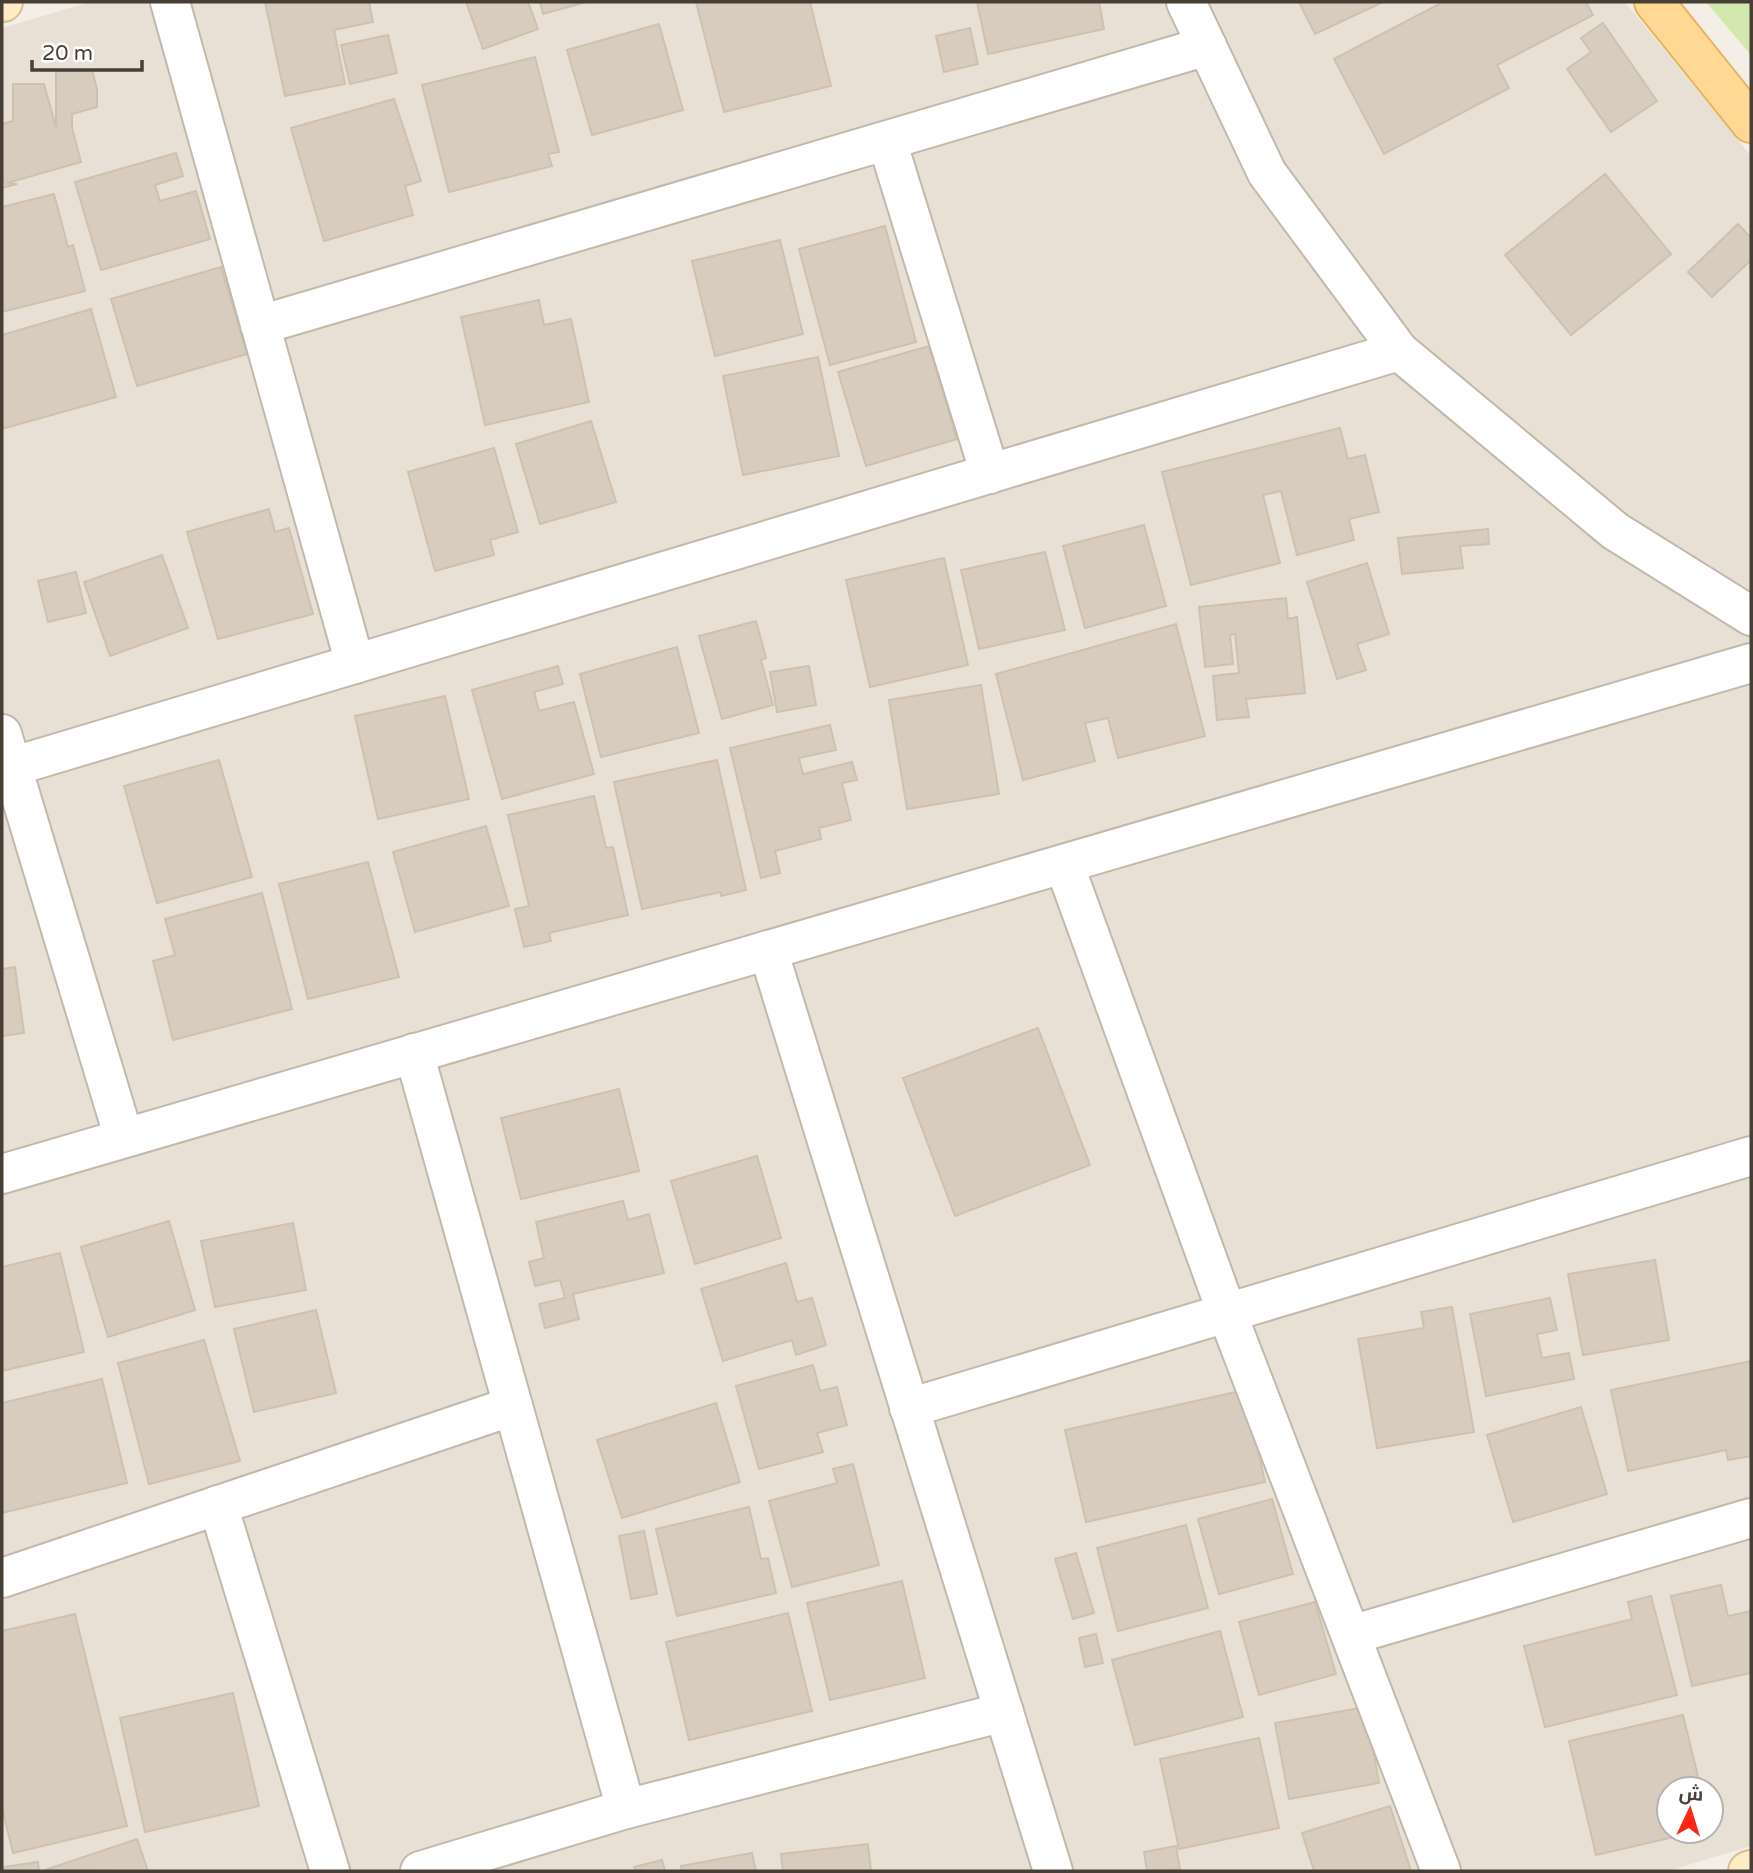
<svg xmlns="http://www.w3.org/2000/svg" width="1753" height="1873" font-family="'Varela Round',Cairo,sans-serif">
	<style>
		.residential { fill: #e8e0d5; fill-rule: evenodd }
		.green { fill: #d3e8af }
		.building { fill: #d8ccbf; stroke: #d0c1af; stroke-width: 2 }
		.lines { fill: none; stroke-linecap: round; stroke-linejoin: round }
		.street-casing { stroke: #c2b9ac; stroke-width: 42 }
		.secondary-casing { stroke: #d4bf96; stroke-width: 42 }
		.primary-casing { stroke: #e5b463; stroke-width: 42 }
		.street { stroke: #fff; stroke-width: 38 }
		.secondary { stroke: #ffecc5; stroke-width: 38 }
		.primary { stroke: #ffd894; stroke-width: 38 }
	</style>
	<rect width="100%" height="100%" fill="#f3efe7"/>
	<path class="residential" d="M90,2H1625L1751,156V1846L1668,1871H2V28ZM1669,1789H1711V1831H1669Z"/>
	<polygon class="green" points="1706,2 1751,2 1751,55"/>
	<g class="building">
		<polygon points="265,2 369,2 373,22 334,30 345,84 285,96"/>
		<polygon points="466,2 528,2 538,29 483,49"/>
		<polygon points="540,2 586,2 543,14"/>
		<polygon points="696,2 810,2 831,86 724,112"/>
		<polygon points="977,2 1099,2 1104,29 988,54"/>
		<polygon points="1299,2 1383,2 1315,34"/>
		<polygon points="1443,2 1586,2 1593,15 1497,65 1509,88 1384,154 1334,59"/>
		<polygon points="1603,23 1657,101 1611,132 1567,69 1591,52 1581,38"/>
		<polygon points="659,24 683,110 592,135 567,50"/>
		<polygon points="970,28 978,64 944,72 936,36"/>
		<polygon points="388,35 397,73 350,84 341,45"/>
		<polygon points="535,57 559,152 548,154 552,166 449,192 422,85"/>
		<polygon points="92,70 97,89 97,107 72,114 72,128 81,162 7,183 17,184 2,188 2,124 13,121 13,84 44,84 56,127 56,71"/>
		<polygon points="394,99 421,181 405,186 413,215 324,241 291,128"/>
		<polygon points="176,153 183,176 155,185 160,201 196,191 210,239 101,270 75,182"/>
		<polygon points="1605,174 1671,254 1571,335 1505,255"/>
		<polygon points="54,194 68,247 73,245 85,291 2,312 2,207"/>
		<polygon points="1738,224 1751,238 1751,260 1712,297 1688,272"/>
		<polygon points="885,226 916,342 830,365 799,249"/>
		<polygon points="780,240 803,334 715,356 692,261"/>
		<polygon points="221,267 247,354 137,386 111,299"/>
		<polygon points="539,300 544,325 571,319 589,402 485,425 461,317"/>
		<polygon points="91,309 116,397 2,429 2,335"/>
		<polygon points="929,346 957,439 866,466 838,372"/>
		<polygon points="818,357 839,456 743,475 723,376"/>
		<polygon points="591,421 616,502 540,524 516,444"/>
		<polygon points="1340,428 1348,459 1365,455 1379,512 1349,519 1354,540 1297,555 1281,491 1263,495 1280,563 1191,585 1162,472"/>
		<polygon points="494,448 518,532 490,540 494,555 435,571 408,472"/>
		<polygon points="269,509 275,532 289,528 313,614 218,639 187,532"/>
		<polygon points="1144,525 1166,606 1085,628 1063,546"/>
		<polygon points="1488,529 1489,544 1460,546 1463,568 1402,574 1398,538"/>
		<polygon points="1045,552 1065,630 979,649 961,570"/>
		<polygon points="162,555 188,628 110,656 84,582"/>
		<polygon points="944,558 968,665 870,687 846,580"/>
		<polygon points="1367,563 1389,634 1357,644 1366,670 1337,679 1307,582"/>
		<polygon points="76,572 86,613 48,622 38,581"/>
		<polygon points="1286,598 1288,619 1297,617 1305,693 1246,699 1249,717 1217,720 1213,676 1239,673 1235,634 1230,635 1233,664 1205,667 1199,607"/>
		<polygon points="756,621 766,658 761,660 773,705 722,719 699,636"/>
		<polygon points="1176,624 1205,736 1118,758 1108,718 1085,723 1095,761 1023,780 996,674"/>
		<polygon points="677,647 699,733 601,757 580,674"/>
		<polygon points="558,666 563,684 534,692 539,711 574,702 594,774 502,799 472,690"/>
		<polygon points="809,666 816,705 777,712 770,672"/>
		<polygon points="981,685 999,794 907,809 889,700"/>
		<polygon points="445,696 469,799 378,819 355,716"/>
		<polygon points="830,725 836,750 799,758 803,774 852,762 857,780 842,783 851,820 819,828 821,839 775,851 780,873 761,878 730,748"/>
		<polygon points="219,760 252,877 157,903 124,786"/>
		<polygon points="717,760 746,890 721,896 721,892 642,909 614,782"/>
		<polygon points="594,796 606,848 613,847 628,915 549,933 551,941 524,947 515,909 529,906 508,815"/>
		<polygon points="486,826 509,906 415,932 393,852"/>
		<polygon points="368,862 399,977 308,999 279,884"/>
		<polygon points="262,893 292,1009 173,1040 153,961 175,955 165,919"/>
		<polygon points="15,967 24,1033 2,1036 2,969"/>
		<polygon points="1038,1028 1090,1165 955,1216 903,1078"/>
		<polygon points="619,1089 639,1171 521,1199 501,1118"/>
		<polygon points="757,1156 781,1238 695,1264 671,1181"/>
		<polygon points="623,1201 628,1220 649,1214 664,1273 573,1294 579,1319 545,1328 539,1304 565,1298 560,1280 535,1286 529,1262 544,1258 536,1222"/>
		<polygon points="169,1221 195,1310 108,1337 81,1247"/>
		<polygon points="293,1223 306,1290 215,1307 201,1241"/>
		<polygon points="60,1253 84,1352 2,1371 2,1267"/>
		<polygon points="1655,1260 1669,1340 1583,1355 1568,1274"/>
		<polygon points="786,1263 797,1302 812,1298 826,1345 796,1355 792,1340 723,1361 701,1289"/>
		<polygon points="1550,1298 1557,1330 1537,1334 1542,1358 1569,1353 1574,1379 1486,1396 1470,1314"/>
		<polygon points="1452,1307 1474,1432 1377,1448 1358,1339 1424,1328 1421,1312"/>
		<polygon points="316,1310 336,1393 254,1412 234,1329"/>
		<polygon points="204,1340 240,1461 149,1484 118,1363"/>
		<polygon points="1751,1361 1751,1456 1728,1460 1726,1450 1628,1471 1611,1390"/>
		<polygon points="813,1365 820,1391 837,1387 847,1425 817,1433 823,1452 759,1469 736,1386"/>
		<polygon points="102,1379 127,1483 2,1513 2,1403"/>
		<polygon points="1245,1390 1265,1482 1086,1522 1065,1430"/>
		<polygon points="716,1403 740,1482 622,1518 597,1440"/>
		<polygon points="1581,1407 1607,1494 1513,1522 1487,1435"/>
		<polygon points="853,1464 879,1565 792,1587 769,1501 837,1483 833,1469"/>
		<polygon points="1272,1499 1293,1574 1219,1594 1198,1519"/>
		<polygon points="749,1507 761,1559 768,1558 776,1593 677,1616 656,1529"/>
		<polygon points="1186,1525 1208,1608 1118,1631 1097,1548"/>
		<polygon points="644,1531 657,1594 631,1599 619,1536"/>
		<polygon points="1076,1553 1094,1613 1073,1619 1055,1559"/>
		<polygon points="902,1581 925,1678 830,1700 807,1603"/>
		<polygon points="1721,1585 1728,1616 1751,1611 1751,1673 1692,1686 1671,1596"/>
		<polygon points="1651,1596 1677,1695 1545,1727 1524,1646 1632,1619 1628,1602"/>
		<polygon points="1315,1602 1336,1674 1259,1695 1239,1622"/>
		<polygon points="788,1613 812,1711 689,1740 666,1642"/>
		<polygon points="75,1614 127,1826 13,1853 2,1808 2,1631"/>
		<polygon points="1220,1631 1243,1717 1135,1745 1112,1660"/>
		<polygon points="1096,1634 1103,1663 1085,1667 1079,1638"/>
		<polygon points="233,1693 259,1806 145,1832 120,1718"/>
		<polygon points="1366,1707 1379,1783 1289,1799 1275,1723"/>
		<polygon points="1683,1715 1701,1789 1669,1789 1669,1831 1686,1831 1687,1834 1596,1855 1569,1741"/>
		<polygon points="1259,1738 1279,1828 1179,1849 1160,1759"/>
		<polygon points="1390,1806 1411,1871 1314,1871 1302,1833"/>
		<polygon points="137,1839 148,1871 45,1870"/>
		<polygon points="868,1844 871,1871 783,1871 781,1854"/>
		<polygon points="1176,1846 1180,1869 1147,1871 1144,1852"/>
		<polygon points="752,1853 756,1871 682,1871 681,1866"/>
		<polygon points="662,1860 665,1871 635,1871 634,1867"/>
		<polygon points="38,1862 39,1871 4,1871 3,1867"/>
	</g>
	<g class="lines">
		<defs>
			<g id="street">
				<polyline points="170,2 355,664"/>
				<polyline points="1186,2 1267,173 1399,351 1615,531 1751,616"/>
				<polyline points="887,141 990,474"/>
				<polyline points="260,325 1207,46"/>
				<polyline points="2,734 124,1138"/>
				<polyline points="11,767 1399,351"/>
				<polyline points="1064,864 1227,1313 1441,1871"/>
				<polyline points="768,950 1053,1871"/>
				<polyline points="414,1053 626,1809"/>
				<polyline points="2,1174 1751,663"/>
				<polyline points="909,1408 1751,1156"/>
				<polyline points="218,1505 330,1871"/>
				<polyline points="2,1578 513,1406"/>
				<polyline points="1351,1635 1751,1518"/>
				<polyline points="420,1871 626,1809 1004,1712"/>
			</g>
			<g id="secondary">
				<polyline points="2,2 3,2"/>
				<polyline points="1748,1871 1751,1870"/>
			</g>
			<polyline id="primary" points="1654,2 1751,123"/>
		</defs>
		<use href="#street" class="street-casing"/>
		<use href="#secondary" class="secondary-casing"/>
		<use href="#primary" class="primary-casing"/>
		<use href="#street" class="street"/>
		<use href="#secondary" class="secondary"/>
		<use href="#primary" class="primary"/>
	</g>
	<rect width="1753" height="1873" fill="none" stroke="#473f36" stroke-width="7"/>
	<g transform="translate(1690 1810) rotate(4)"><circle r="33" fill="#ffffff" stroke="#b5b2af" stroke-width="2"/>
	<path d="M0-5L12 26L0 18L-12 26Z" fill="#fc2615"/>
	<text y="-10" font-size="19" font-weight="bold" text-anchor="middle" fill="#473f36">ش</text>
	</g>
	<path d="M32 60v10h110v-10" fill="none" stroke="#473f36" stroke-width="3.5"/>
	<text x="42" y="60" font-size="21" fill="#473f36" stroke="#ffffff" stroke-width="5" paint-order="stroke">20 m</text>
</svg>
